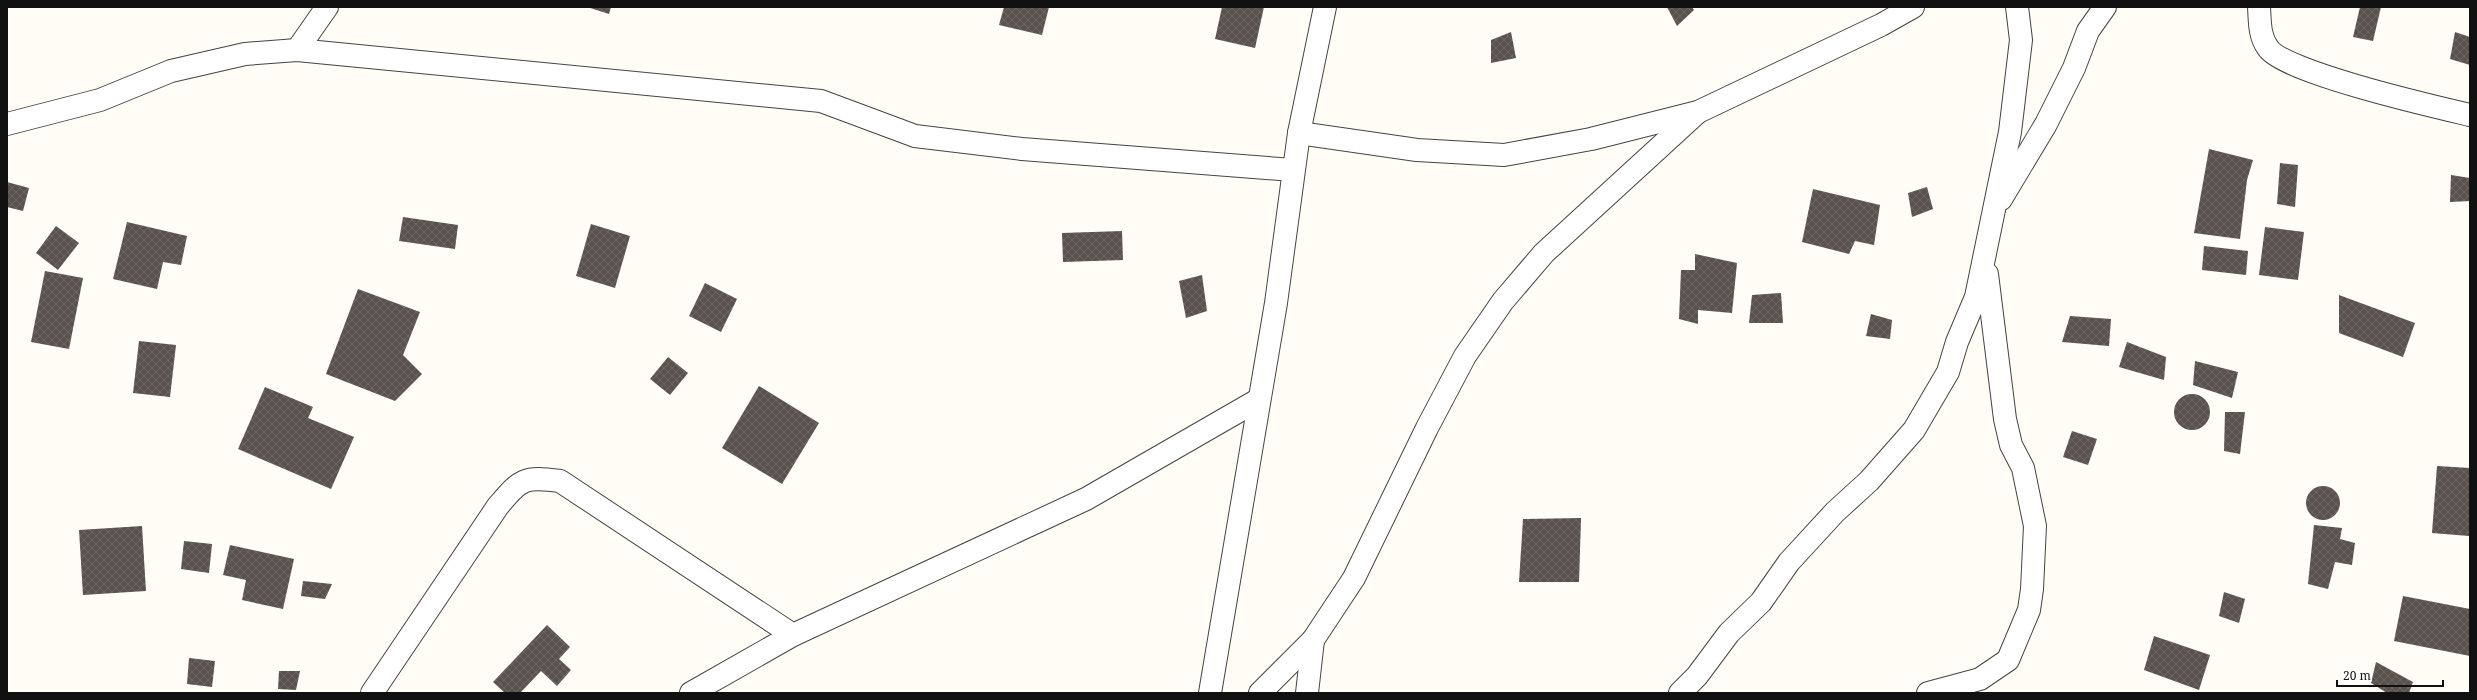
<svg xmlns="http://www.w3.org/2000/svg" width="2477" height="700" font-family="'Noto Serif',serif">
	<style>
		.building { fill: url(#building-cross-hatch) }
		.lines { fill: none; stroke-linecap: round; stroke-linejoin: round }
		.minor-casing { stroke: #444; stroke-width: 24 }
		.minor { stroke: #fff; stroke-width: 22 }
	</style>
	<defs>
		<pattern id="building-cross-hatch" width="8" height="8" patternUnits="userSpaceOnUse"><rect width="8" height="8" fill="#5a524d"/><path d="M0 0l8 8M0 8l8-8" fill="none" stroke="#6d6662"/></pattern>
	</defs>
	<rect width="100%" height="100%" fill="#fffdf5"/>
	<g class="building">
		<polygon points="587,7 611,7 609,14"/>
		<polygon points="1004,7 1049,7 1042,35 999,25"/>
		<polygon points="1222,7 1264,7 1255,48 1215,39"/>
		<polygon points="1667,7 1692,7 1694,10 1677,26"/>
		<polygon points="2360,7 2381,7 2373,41 2353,37"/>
		<polygon points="1511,32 1516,58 1491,63 1491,40"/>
		<polygon points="2455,32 2470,37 2470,65 2450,59"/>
		<polygon points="2209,149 2253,160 2247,180 2240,239 2194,233"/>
		<polygon points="2280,163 2298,165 2295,207 2277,204"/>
		<polygon points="2451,175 2470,178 2470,201 2450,202"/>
		<polygon points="7,182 29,188 23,211 7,207"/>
		<polygon points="1927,187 1933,209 1912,217 1908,193"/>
		<polygon points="1813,189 1880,205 1874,245 1855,241 1849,254 1802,242"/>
		<polygon points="403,217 458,225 455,249 399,241"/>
		<polygon points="127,222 187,236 181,265 163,262 157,289 113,279"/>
		<polygon points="591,224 630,236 615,288 576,276"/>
		<polygon points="56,226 79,243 58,270 36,253"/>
		<polygon points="2265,227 2304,232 2298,280 2259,275"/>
		<polygon points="1122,231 1123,260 1063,262 1062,233"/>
		<polygon points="2204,246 2248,251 2246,275 2202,270"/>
		<polygon points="1695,254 1737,263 1732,313 1698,310 1698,324 1679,319 1681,270 1695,270"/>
		<polygon points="45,271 83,278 69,349 31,342"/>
		<polygon points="1202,275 1207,311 1186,318 1179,281"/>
		<polygon points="705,283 737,299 721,332 689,316"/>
		<polygon points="358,289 420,312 403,355 422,374 395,401 326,374"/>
		<polygon points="1781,293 1783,323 1749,323 1752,295"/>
		<polygon points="2339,295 2415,323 2403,357 2339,333"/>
		<polygon points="1871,314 1892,320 1890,339 1866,336"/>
		<polygon points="2070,316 2111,319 2109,346 2062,342"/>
		<polygon points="139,341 176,345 170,397 133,393"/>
		<polygon points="2127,342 2166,357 2164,380 2119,367"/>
		<polygon points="668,357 688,373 670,395 650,379"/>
		<polygon points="2195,361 2238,372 2232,398 2193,385"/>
		<polygon points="759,386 819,423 782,484 722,448"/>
		<polygon points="265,387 313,407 308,418 354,437 331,489 238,449"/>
		<circle cx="2192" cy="412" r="18"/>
		<polygon points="2225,412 2245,412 2240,454 2224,451"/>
		<polygon points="2072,431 2097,439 2088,465 2063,457"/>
		<polygon points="2437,466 2470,468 2469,536 2432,533"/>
		<circle cx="2323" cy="503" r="17"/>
		<polygon points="1581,518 1579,582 1519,582 1523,519"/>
		<polygon points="2314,525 2342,528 2340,539 2355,543 2352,565 2335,562 2328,589 2308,584"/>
		<polygon points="142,526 146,591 83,595 79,530"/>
		<polygon points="184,541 212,544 209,573 181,569"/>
		<polygon points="230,545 294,559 283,609 242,600 246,580 223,575"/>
		<polygon points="303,581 332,584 325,599 301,596"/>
		<polygon points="2224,592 2245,599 2239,623 2219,616"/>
		<polygon points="2403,596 2470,609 2470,656 2394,641"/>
		<polygon points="547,625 570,647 559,659 571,670 557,686 541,671 520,693 505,693 493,682"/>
		<polygon points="2154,636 2210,655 2199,690 2144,670"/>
		<polygon points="189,658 215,661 212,687 187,684"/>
		<polygon points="2376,662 2413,682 2409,693 2387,693 2371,683"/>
		<polygon points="279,671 300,671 296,690 278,689"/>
	</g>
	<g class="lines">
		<defs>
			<g id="minor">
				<path d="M2259,7C2260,21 2259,36 2268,48C2283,72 2436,107 2470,115"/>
				<polyline points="297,50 327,7"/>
				<polyline points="7,124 100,100 171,71 245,54 297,50 821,101 915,136 1022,149 1293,170"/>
				<polyline points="1299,133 1417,150 1504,155 1591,139 1698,112 1881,25 1913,7"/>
				<polyline points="2001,199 2046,124 2074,68 2088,31 2105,7"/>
				<path d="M372,693L498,506C521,479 524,476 560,481L793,635"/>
				<polyline points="691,693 793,635 1086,499 1258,400"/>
				<polyline points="1210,693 1276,303 1299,133 1325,7"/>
				<polyline points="1260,693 1313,640 1354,578 1427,428 1465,356 1503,301 1544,253 1698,112"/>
				<polyline points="1307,693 1313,640"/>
				<polyline points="1680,693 1697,676 1729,633 1761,602 1789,562 1835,512 1869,481 1914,430 1948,372 1957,342 1976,297 2010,132 2021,40 2017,7"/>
				<polyline points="1928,693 1980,679 2008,660 2029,610 2032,589 2035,526 2023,468 2011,445 2005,419 1987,274"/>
			</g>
		</defs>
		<use href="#minor" class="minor-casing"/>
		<use href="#minor" class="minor"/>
	</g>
	<rect width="2477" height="700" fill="none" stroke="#111111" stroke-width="16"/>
	<path d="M2337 680v6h106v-6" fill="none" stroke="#111111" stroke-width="2"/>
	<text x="2343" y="680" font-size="12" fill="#111111" stroke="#ffffff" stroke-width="3" paint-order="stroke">20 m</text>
</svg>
